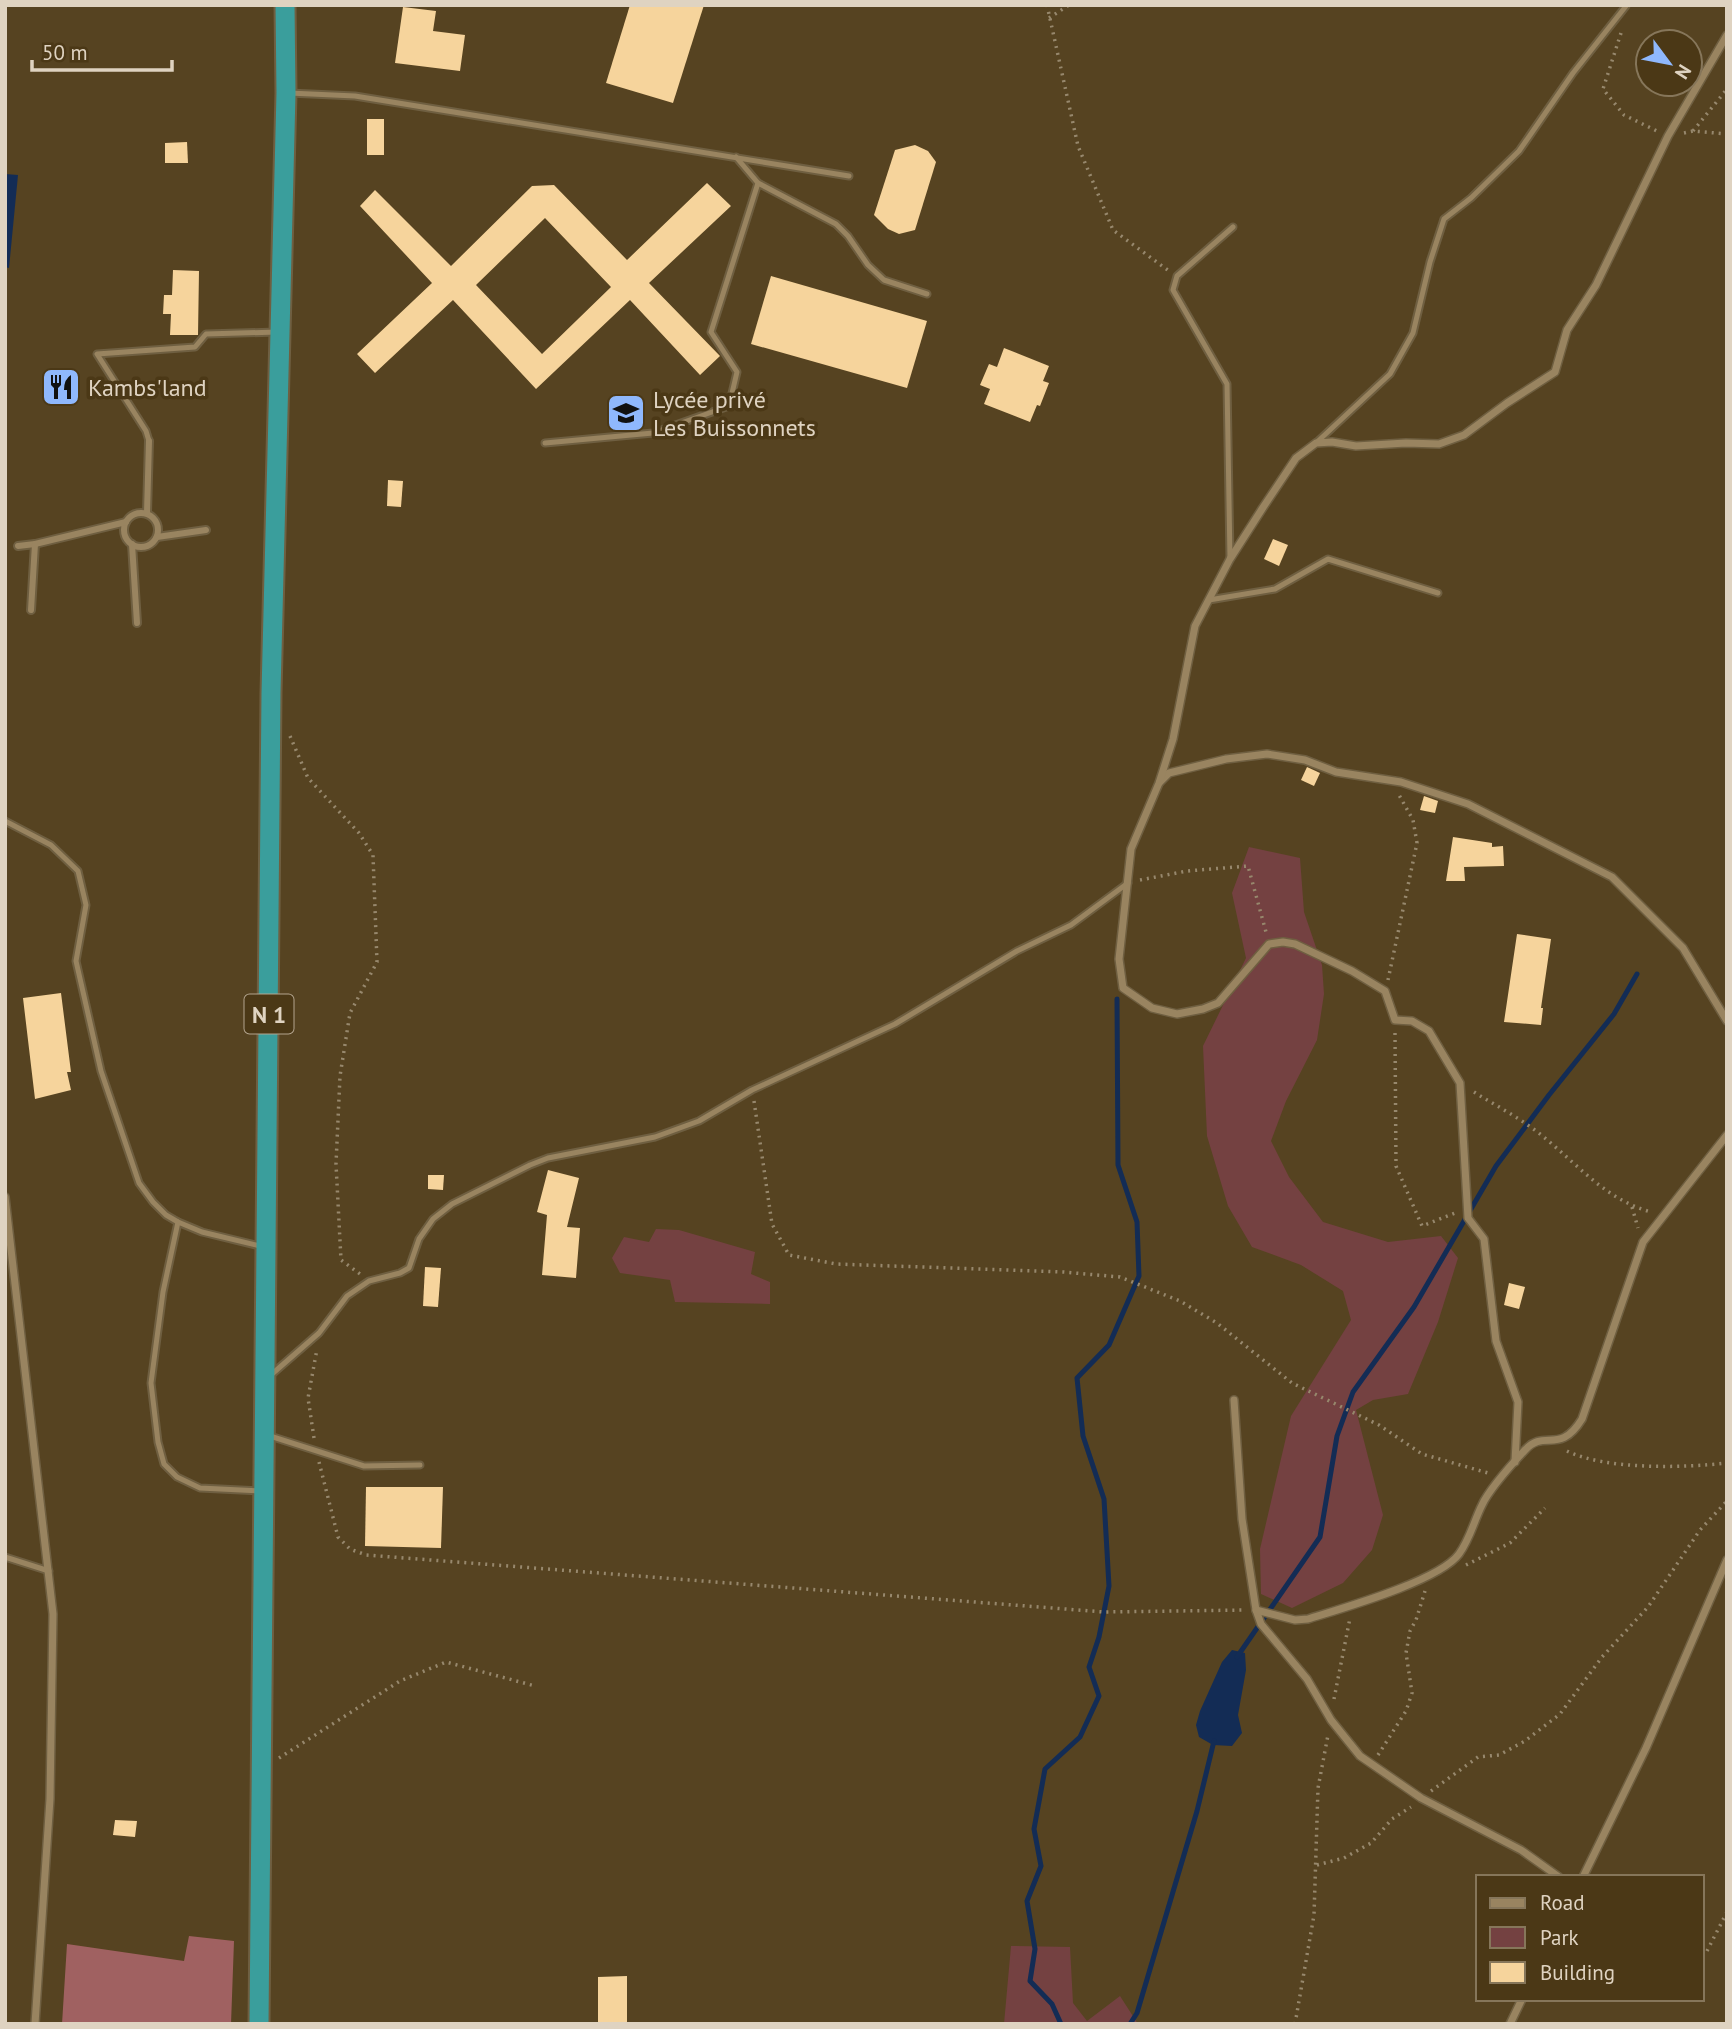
<svg xmlns="http://www.w3.org/2000/svg" width="1732" height="2029" font-family="'PT Sans',sans-serif">
	<style>
		.green { fill: #744141 }
		.forest { fill: #a06161 }
		.water { fill: #132c55 }
		.lines { fill: none; stroke-linecap: round; stroke-linejoin: round }
		.stream { stroke: #132c55; stroke-width: 5 }
		.building { fill: #f6d49c; fill-rule: evenodd }
		.service-casing { stroke: #6f5f41; stroke-width: 9 }
		.pedestrian-casing { stroke: #6f5f41; stroke-width: 10 }
		.minor-casing { stroke: #6f5f41; stroke-width: 10 }
		.trunk-casing { stroke: #6f5f41; stroke-width: 23 }
		.path { stroke: #97886d; stroke-width: 3.5; stroke-dasharray: 2 5; stroke-linecap: butt }
		.service { stroke: #998460; stroke-width: 5 }
		.pedestrian { stroke: #998460; stroke-width: 6 }
		.minor { stroke: #998460; stroke-width: 7 }
		.trunk { stroke: #3a9e9c; stroke-width: 19 }
		.labels { text-anchor: middle; dominant-baseline: central; stroke-width: 7; stroke-linejoin: round; paint-order: stroke }
		.shield { fill: #4b3816; stroke: #b3a48e; stroke-width: 2 }
		.shield-label { font-size: 23px; font-weight: bold; fill: #dfd3c1 }
		.poi-label { font-size: 24px; fill: #dfd3c1; stroke: #4b3816; text-anchor: start }
	</style>
	<rect width="100%" height="100%" fill="#564321"/>
	<g class="green">
		<polygon points="1249,847 1300,858 1304,912 1322,965 1324,994 1317,1040 1286,1101 1271,1141 1289,1177 1323,1222 1388,1242 1441,1236 1458,1258 1438,1322 1408,1394 1373,1400 1356,1410 1383,1515 1372,1550 1343,1583 1292,1608 1261,1594 1260,1549 1291,1416 1351,1320 1343,1291 1301,1265 1252,1247 1228,1206 1207,1136 1203,1046 1246,958 1232,893"/>
		<polygon points="656,1229 679,1230 755,1252 751,1274 770,1282 770,1304 675,1302 670,1280 620,1273 612,1258 624,1237 649,1242"/>
		<polygon points="1011,1946 1070,1947 1073,2003 1087,2021 1120,1996 1138,2024 1004,2024"/>
	</g>
	<polygon class="forest" points="189,1936 234,1941 231,2024 62,2024 67,1944 184,1961"/>
	<g class="water">
		<polygon points="5,174 18,175 9,268 5,267"/>
		<polygon points="1232,1650 1245,1653 1246,1670 1238,1715 1242,1733 1232,1746 1213,1745 1199,1737 1196,1725 1200,1711 1222,1662"/>
	</g>
	<g class="lines">
		<g class="stream">
			<polyline points="1237,1657 1320,1537 1337,1436 1353,1392 1414,1307 1496,1166 1549,1095 1614,1014 1637,974"/>
			<polyline points="1061,2024 1052,2004 1030,1981 1035,1949 1027,1901 1041,1866 1034,1829 1045,1769 1080,1737 1099,1696 1089,1667 1099,1637 1109,1586 1104,1499 1083,1436 1077,1378 1109,1345 1139,1276 1137,1222 1118,1165 1117,999"/>
			<polyline points="1130,2024 1137,2013 1197,1811 1214,1741"/>
		</g>
	</g>
	<g class="building">
		<polygon points="630,5 704,5 673,103 606,83"/>
		<polygon points="403,7 436,11 433,31 465,35 460,71 395,63"/>
		<rect x="367" y="119" width="17" height="36"/>
		<polygon points="187,142 188,163 165,163 165,143"/>
		<polygon points="915,145 928,151 936,162 915,230 899,234 888,229 874,215 895,150"/>
		<path d="M707,183L731,206L649,283L720,356L700,375L630,300L536,389L453,300L375,373L357,354L432,283L360,206L375,190L451,266L532,186L554,185L627,260ZM545,218L611,287L542,354L476,285Z"/>
		<polygon points="173,270 199,271 198,335 170,335 171,314 163,314 164,295 172,295"/>
		<polygon points="771,276 927,321 907,388 751,344"/>
		<polygon points="1004,348 1049,366 1043,381 1049,383 1040,406 1037,405 1030,422 984,404 990,389 980,385 989,364 997,367"/>
		<polygon points="388,480 403,481 401,507 387,506"/>
		<polygon points="1273,539 1288,545 1279,566 1264,559"/>
		<polygon points="1307,767 1320,773 1314,786 1301,780"/>
		<polygon points="1424,796 1438,801 1435,813 1420,810"/>
		<polygon points="1453,837 1492,843 1492,847 1503,846 1504,866 1464,867 1465,881 1446,881"/>
		<polygon points="1517,934 1551,939 1541,1008 1543,1008 1541,1025 1504,1022"/>
		<polygon points="61,993 71,1072 67,1072 71,1090 35,1099 23,998"/>
		<polygon points="548,1170 579,1178 567,1227 580,1228 576,1278 542,1275 547,1215 537,1212"/>
		<polygon points="428,1175 444,1175 443,1190 428,1189"/>
		<polygon points="425,1267 441,1268 438,1307 423,1306"/>
		<polygon points="1509,1283 1525,1287 1519,1309 1504,1305"/>
		<polygon points="366,1487 443,1487 441,1548 365,1546"/>
		<polygon points="115,1820 137,1821 135,1837 113,1835"/>
		<polygon points="627,1976 627,2024 598,2024 598,1977"/>
	</g>
	<g class="lines">
		<defs>
			<g id="service">
				<polyline points="289,93 355,96 849,176"/>
				<polyline points="736,157 758,183"/>
				<polyline points="149,441 146,431 97,354 195,347 206,334 277,332"/>
				<polyline points="545,443 653,433 729,406 737,372 711,332 758,183 836,224 848,236 868,265 884,280 927,294"/>
				<polyline points="1316,443 1390,374 1413,333 1430,262 1444,219 1471,198 1519,151 1573,73 1626,6"/>
				<polyline points="1230,559 1227,384 1173,290 1177,276 1233,227"/>
				<polyline points="1209,600 1275,589 1328,559 1438,593"/>
				<polyline points="5,821 51,845 78,871 86,905 76,961 101,1071 139,1183 153,1202 166,1215 178,1222 202,1232 260,1246"/>
				<polyline points="178,1222 163,1292 151,1383 158,1442 164,1464 177,1477 200,1488 259,1491"/>
				<polyline points="272,1374 319,1333 347,1296 369,1281 400,1273 409,1268 419,1239 433,1219 452,1204 530,1165 548,1158 655,1137 699,1121 752,1090 895,1024 1017,951 1071,925 1128,883"/>
				<polyline points="270,1436 364,1466 420,1465"/>
				<polyline points="5,1557 49,1571"/>
			</g>
			<g id="pedestrian">
				<circle cx="141" cy="530" r="17"/>
				<polyline points="147,513 149,441"/>
				<polyline points="157,537 206,530"/>
				<polyline points="132,544 137,623"/>
				<polyline points="18,546 35,544 126,522"/>
				<polyline points="31,610 35,544"/>
			</g>
			<g id="minor">
				<polyline points="1160,782 1169,773 1226,759 1267,754 1305,760 1336,772 1401,782 1468,804 1612,877 1683,948 1727,1021"/>
				<polyline points="5,1197 53,1614 50,1799 35,2024"/>
				<polyline points="1234,1400 1242,1519 1256,1610 1261,1624 1307,1679 1331,1720 1360,1756 1421,1798 1521,1850 1559,1877"/>
				<polyline points="1515,1462 1518,1402 1496,1341 1484,1239 1468,1218 1460,1083 1429,1031 1412,1021 1395,1020 1385,991 1352,971 1295,944 1283,942 1269,944 1218,1003 1203,1009 1177,1014 1152,1008 1123,988 1119,959 1131,849 1159,783 1173,739 1195,626 1230,559 1262,509 1296,458 1316,443 1332,442 1356,446 1406,443 1439,444 1464,435 1507,403 1555,372 1567,330 1596,285 1668,136 1727,35"/>
				<path d="M1256,1610L1295,1620L1308,1619C1343,1608 1439,1581 1459,1554C1470,1539 1474,1521 1482,1505C1490,1488 1512,1464 1525,1450C1545,1428 1559,1456 1582,1419L1643,1242L1727,1135"/>
				<polyline points="1583,1877 1646,1748 1727,1560"/>
				<polyline points="1510,2024 1522,1999"/>
			</g>
			<polyline id="trunk" points="259,2024 271,693 286,93 285,5"/>
		</defs>
		<use href="#service" class="service-casing"/>
		<use href="#pedestrian" class="pedestrian-casing"/>
		<use href="#minor" class="minor-casing"/>
		<use href="#trunk" class="trunk-casing"/>
		<g class="path">
			<polyline points="1047,5 1078,146 1113,230 1169,271"/>
			<polyline points="1049,18 1069,5"/>
			<polyline points="1621,33 1603,89 1624,115 1657,131"/>
			<polyline points="1693,131 1727,89"/>
			<polyline points="1684,133 1693,131 1727,134"/>
			<polyline points="290,736 308,778 359,833 373,855 377,962 350,1013 340,1076 336,1164 341,1260 360,1274"/>
			<polyline points="1140,880 1187,871 1248,866 1266,932"/>
			<polyline points="1388,980 1417,843 1413,820 1399,795"/>
			<polyline points="1395,1033 1396,1166 1422,1226 1455,1213"/>
			<path d="M1474,1092C1498,1107 1524,1120 1546,1139C1580,1167 1607,1200 1651,1212"/>
			<polyline points="754,1101 772,1224 789,1255 836,1264 1063,1272 1120,1277 1180,1301 1217,1323 1292,1383 1379,1425 1422,1454 1488,1473"/>
			<polyline points="1632,1207 1638,1228"/>
			<polyline points="314,1438 308,1398 317,1349"/>
			<path d="M1567,1451C1606,1470 1683,1468 1727,1463"/>
			<polyline points="319,1462 338,1537 350,1549 366,1555 1104,1612 1246,1610"/>
			<polyline points="1466,1565 1510,1543 1545,1508"/>
			<polyline points="1334,1699 1350,1618"/>
			<polyline points="1378,1755 1406,1711 1412,1693 1406,1653 1410,1631 1416,1620 1425,1591"/>
			<polyline points="279,1758 400,1681 446,1662 535,1686"/>
			<polyline points="1431,1791 1478,1757 1499,1755 1525,1741 1560,1714 1602,1657 1648,1607 1700,1530 1727,1501"/>
			<polyline points="1317,1865 1344,1858 1371,1843 1392,1819 1411,1807"/>
			<polyline points="1707,1951 1727,1912"/>
			<polyline points="1295,2024 1314,1915 1318,1788 1328,1735"/>
		</g>
		<use href="#service" class="service"/>
		<use href="#pedestrian" class="pedestrian"/>
		<use href="#minor" class="minor"/>
		<use href="#trunk" class="trunk"/>
	</g>
	<defs>
		<symbol id="restaurant-square" viewBox="-11 -11 22 22"><rect x="-9" y="-9" width="18" height="18" rx="4" fill="#8fb8fd" stroke="#4b3816"/><path d="M-5-6h1v4h1v-4h1v4h1v-4h1v5L-1.5 .5V6h-2V.5L-5-1ZM5-6V6H3V1.5H1.5Q1.5-4 5-6Z" fill="#111"/></symbol>
		<symbol id="school-square" viewBox="-11 -11 22 22"><rect x="-9" y="-9" width="18" height="18" rx="4" fill="#8fb8fd" stroke="#4b3816"/><path d="M0-5L7-2L0 1L-7-2ZM-4 1L0 2.5L4 1V4Q0 6-4 4Z" fill="#111"/></symbol>
	</defs>
	<g fill-rule="evenodd">
		<use href="#restaurant-square" x="39" y="365" width="44" height="44"/>
		<use href="#school-square" x="604" y="391" width="44" height="44"/>
	</g>
	<g class="labels">
		<rect class="shield" x="244.5" y="994.5" width="49" height="39" rx="5"/>
		<g class="shield-label">
			<text x="269" y="1014">N 1</text>
		</g>
		<g class="poi-label">
			<text x="88" y="387">Kambs'land</text>
			<text x="653" y="399">Lycée privé<tspan x="653" dy="28">Les Buissonnets</tspan></text>
		</g>
	</g>
	<rect width="1732" height="2029" fill="none" stroke="#dfd3c1" stroke-width="14"/>
	<rect x="1476" y="1875" width="228" height="126" fill="#4b3816" stroke="#86765a" stroke-width="2"/>
	<rect x="1490" y="1898" width="35" height="10" fill="#998460" stroke="#86765a" stroke-width="2"/>
	<text x="1540" y="1910" font-size="21" fill="#dfd3c1">Road</text>
	<rect x="1490" y="1927" width="35" height="21" fill="#744141" stroke="#86765a" stroke-width="2"/>
	<text x="1540" y="1945" font-size="21" fill="#dfd3c1">Park</text>
	<rect x="1490" y="1962" width="35" height="21" fill="#f6d49c" stroke="#86765a" stroke-width="2"/>
	<text x="1540" y="1980" font-size="21" fill="#dfd3c1">Building</text>
	<g transform="translate(1669 63) rotate(122)"><circle r="33" fill="#4b3816" stroke="#86765a" stroke-width="2"/>
	<path d="M0-5L12 26L0 18L-12 26Z" fill="#8fb8fd"/>
	<text y="-10" font-size="19" font-weight="bold" text-anchor="middle" fill="#dfd3c1">N</text>
	</g>
	<path d="M32 60v10h140v-10" fill="none" stroke="#dfd3c1" stroke-width="3.5"/>
	<text x="42" y="60" font-size="21" fill="#dfd3c1" stroke="#4b3816" stroke-width="5" paint-order="stroke">50 m</text>
</svg>
